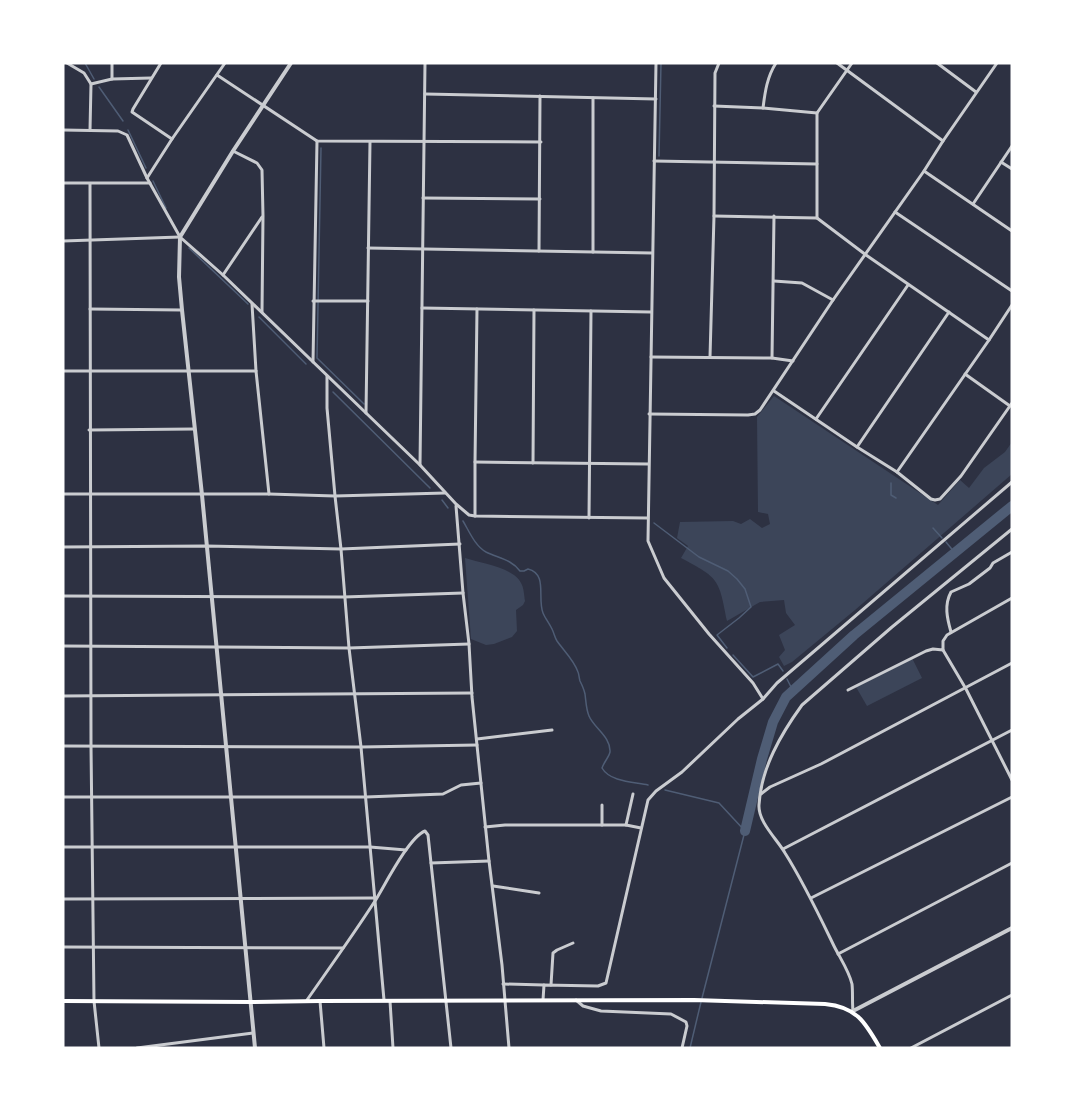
<svg xmlns="http://www.w3.org/2000/svg" width="1075" height="1111" font-family="'IBM Plex Serif',serif">
	<style>
		.green { fill: #3c4559 }
		.lines { fill: none; stroke-linecap: round; stroke-linejoin: round }
		.stream { stroke: #4f5d75; stroke-width: 1.5 }
		.river { stroke: #4f5d75; stroke-width: 10 }
		.minor { stroke: #caccd0; stroke-width: 3 }
		.tertiary { stroke: #caccd0; stroke-width: 4 }
		.secondary { stroke: #fff; stroke-width: 4 }
	</style>
	<rect width="100%" height="100%" fill="#2d3142"/>
	<g class="green">
		<path d="M774,396L938,505L960,480L969,488L984,468L1005,452L1012,442V474L855,610L792,662L784,666L779,657L785,650L779,635L795,625L786,613L784,600L760,602L727,621C719,579 719,578 681,558L688,546L677,538L680,522L733,521L741,524L750,519L762,528L770,524L768,514L758,512L757,417Z"/>
		<path d="M465,558C480,563 515,568 521,583C524,588 524,595 525,601L523,605L516,610L517,631L512,637L494,644L486,645L471,639Z"/>
		<polygon points="912,658 922,678 867,706 856,687"/>
	</g>
	<g class="lines">
		<g class="stream">
			<polyline points="85,63 94,79"/>
			<polyline points="99,87 123,121"/>
			<polyline points="128,130 146,168"/>
			<polyline points="321,148 317,358 364,404"/>
			<polyline points="659,156 661,63"/>
			<polyline points="153,181 166,208"/>
			<polyline points="189,248 248,304"/>
			<polyline points="259,317 306,364"/>
			<polyline points="333,392 430,488"/>
			<polyline points="891,483 891,495 896,498"/>
			<polyline points="442,500 448,508"/>
			<path d="M463,521C469,531 475,546 486,552C498,558 511,559 520,571H524L528,569C548,574 537,598 543,613C545,618 549,623 552,629C554,633 555,638 557,641C564,651 574,660 578,672C579,674 579,678 580,681C582,685 584,689 585,694C586,701 586,709 589,716C594,728 611,737 610,752C609,757 604,762 602,768C610,782 634,782 648,785"/>
			<polyline points="654,523 699,557 728,571 737,579 745,589 751,607 739,618 717,635 727,648"/>
			<polyline points="933,528 942,538"/>
			<polyline points="946,542 955,553"/>
			<polyline points="733,655 753,677 778,664 783,671"/>
			<polyline points="787,679 793,691"/>
			<polyline points="665,790 719,803 745,831 702,998"/>
			<polyline points="690,1048 701,1002"/>
		</g>
		<polyline class="river" points="745,831 762,759 773,722 786,697 854,635 1012,506"/>
		<g class="minor">
			<polyline points="67,63 84,73 91,84 90,130"/>
			<polyline points="112,63 112,79"/>
			<polyline points="161,63 133,109 132,112 172,139"/>
			<polyline points="837,63 943,141"/>
			<polyline points="937,63 976,92"/>
			<polyline points="217,75 317,141 541,142"/>
			<polyline points="91,84 112,79 151,78"/>
			<polyline points="425,94 656,99"/>
			<polyline points="593,98 593,252"/>
			<polyline points="714,106 763,108 817,113"/>
			<path d="M763,108C765,92 767,77 776,63"/>
			<polyline points="63,130 118,131 127,135 147,178 180,237 223,275 366,413 420,465 456,504 469,515 475,516 647,518"/>
			<polyline points="233,151 257,163 262,170 263,216 262,312"/>
			<polyline points="654,161 817,164"/>
			<polyline points="1001,162 1012,169"/>
			<polyline points="924,171 1012,231"/>
			<polyline points="147,178 172,139 225,63"/>
			<polyline points="63,183 150,183"/>
			<polyline points="90,184 91,746 94,1001 99,1048"/>
			<polyline points="423,198 540,199"/>
			<polyline points="973,204 1012,146"/>
			<polyline points="895,212 1012,291"/>
			<polyline points="714,216 817,218 866,255 989,340"/>
			<polyline points="817,218 817,113 852,63"/>
			<polyline points="63,241 180,237"/>
			<polyline points="368,248 652,253"/>
			<polyline points="539,251 540,96"/>
			<polyline points="223,275 262,217"/>
			<polyline points="774,281 802,283 833,300"/>
			<polyline points="313,301 368,301"/>
			<polyline points="252,304 256,371 269,494"/>
			<polyline points="422,308 651,312"/>
			<polyline points="90,309 182,310"/>
			<polyline points="651,357 772,358 793,361"/>
			<polyline points="710,357 714,216 715,73 719,63"/>
			<polyline points="772,358 774,216"/>
			<polyline points="313,362 317,141"/>
			<polyline points="63,371 256,371"/>
			<polyline points="965,374 1010,406"/>
			<polyline points="327,376 327,408 335,496 341,549 349,648 361,747 384,1000"/>
			<polyline points="774,391 857,447 897,472 931,499 935,500 940,499 961,476 1012,403"/>
			<polyline points="366,413 370,142"/>
			<polyline points="649,414 748,415 755,414 760,410 833,300 924,171 943,141 997,63"/>
			<polyline points="816,419 908,285"/>
			<polyline points="89,430 194,429"/>
			<polyline points="857,447 949,312"/>
			<polyline points="475,462 648,464"/>
			<polyline points="533,463 534,310"/>
			<polyline points="420,465 425,63"/>
			<polyline points="897,472 989,340 1012,305"/>
			<polyline points="63,494 269,494 335,496 445,493"/>
			<polyline points="456,506 463,593 469,644 472,697 489,861 502,965 509,1048"/>
			<polyline points="475,516 475,462 477,309"/>
			<polyline points="589,518 591,311"/>
			<polyline points="63,547 206,546 341,549 460,544"/>
			<polyline points="63,596 344,597 463,593"/>
			<path d="M951,632C947,618 944,605 951,592L969,584L990,568L993,563L1012,552"/>
			<polyline points="63,646 349,648 469,644"/>
			<polyline points="943,650 966,689 1012,780"/>
			<polyline points="848,690 926,651 933,649 943,650 943,641 947,635 1012,598"/>
			<polyline points="63,696 472,693"/>
			<polyline points="763,699 777,683 1012,482"/>
			<polyline points="477,739 552,730"/>
			<polyline points="63,746 361,747 477,745"/>
			<polyline points="761,794 770,787 821,764 1012,663"/>
			<polyline points="63,797 366,797 443,794 461,785 481,783"/>
			<polyline points="602,825 602,805"/>
			<polyline points="626,825 633,794"/>
			<polyline points="485,827 505,825 626,825 641,828"/>
			<polyline points="63,847 370,847 406,850"/>
			<polyline points="783,849 1012,730"/>
			<polyline points="431,863 489,861"/>
			<polyline points="493,886 539,893"/>
			<polyline points="811,898 1012,797"/>
			<polyline points="63,899 374,898"/>
			<polyline points="63,947 343,948"/>
			<polyline points="838,954 1012,863"/>
			<polyline points="503,984 544,985"/>
			<polyline points="551,985 553,953 557,950 573,943"/>
			<path d="M307,1000C330,967 353,935 375,901C385,885 409,837 425,831L428,835L431,863L451,1048"/>
			<polyline points="543,1000 544,985 598,986 606,983 648,800 656,791 682,772 738,719 763,699 753,683 709,634 664,578 648,541 656,63"/>
			<polyline points="576,1000 583,1006 601,1011 671,1014 686,1022 687,1026 682,1048"/>
			<polyline points="320,1001 324,1048"/>
			<polyline points="390,1001 393,1048"/>
			<path d="M853,1011C852,1002 853,993 852,984C849,971 840,958 834,946C819,915 804,883 785,853C777,839 758,822 759,805C761,768 781,734 802,705L892,627L1012,529"/>
			<polyline points="137,1048 253,1033"/>
			<polyline points="911,1048 1012,995"/>
		</g>
		<g class="tertiary">
			<polyline points="853,1011 1012,928"/>
			<polyline points="255,1048 202,495 182,310 179,277 180,237 233,151 291,63"/>
		</g>
		<path class="secondary" d="M63,1001L251,1002L320,1001L694,1000L825,1004C857,1007 865,1022 880,1048"/>
	</g>
	<rect width="1075" height="1111" fill="none" stroke="#ffffff" stroke-width="129"/>
</svg>
